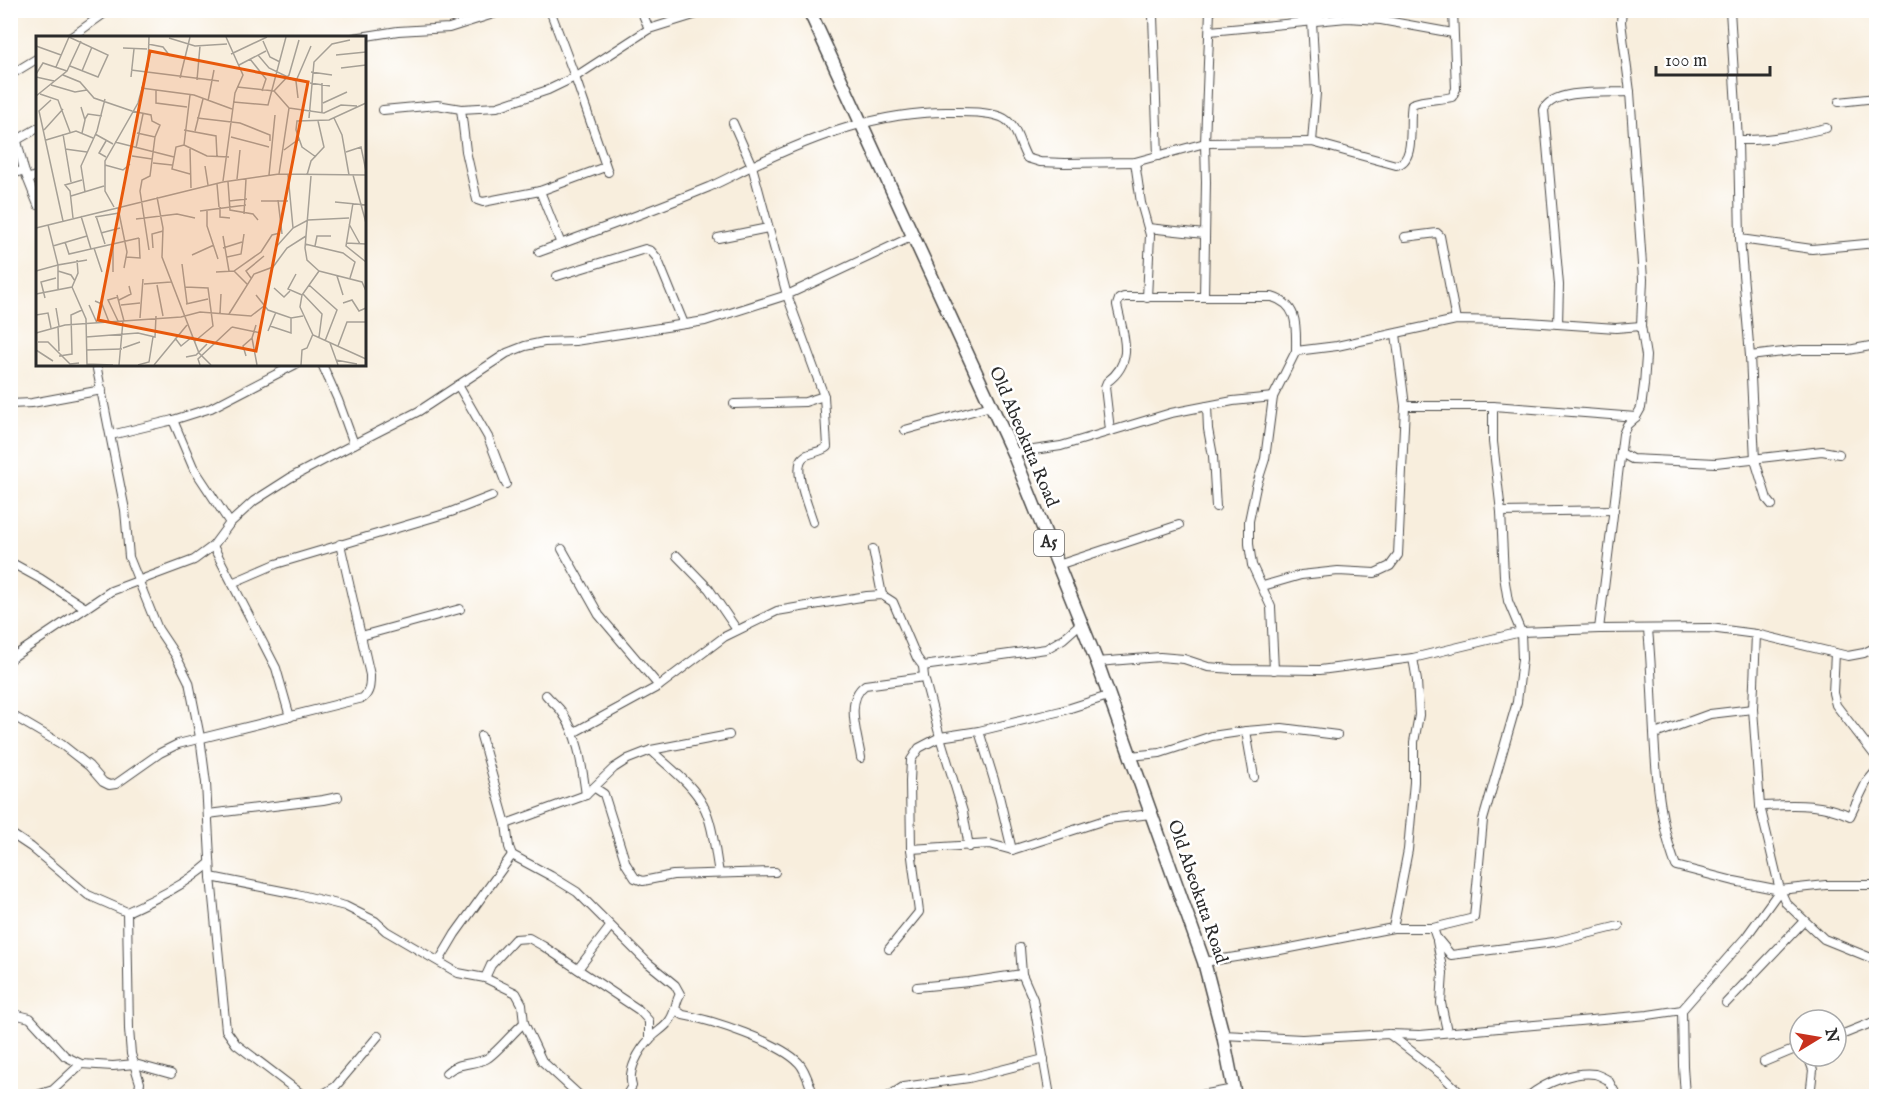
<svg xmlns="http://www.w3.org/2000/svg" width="1887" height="1107" font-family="'IM FELL English',serif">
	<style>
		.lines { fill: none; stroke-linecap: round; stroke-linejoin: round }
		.minor-casing { stroke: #4a4846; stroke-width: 10 }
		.trunk-casing { stroke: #4a4846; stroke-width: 15 }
		.minor { stroke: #fff; stroke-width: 8 }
		.trunk { stroke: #fff; stroke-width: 12 }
		.labels { text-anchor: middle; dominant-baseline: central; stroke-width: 5; stroke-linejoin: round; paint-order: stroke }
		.shield { fill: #fff; stroke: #6b6b6b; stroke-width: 1.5 }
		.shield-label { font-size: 16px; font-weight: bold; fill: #2b2b2b }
		.street-label { font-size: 18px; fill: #2b2b2b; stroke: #fff }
		.inset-road { fill: none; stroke: #a6a096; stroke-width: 1.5 }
		.view { fill: #e8590c; fill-opacity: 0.15; stroke: #e8590c; stroke-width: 3 }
		.inset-edge { fill: none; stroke: #2b2b2b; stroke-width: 3 }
	</style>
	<rect width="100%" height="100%" fill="#fff"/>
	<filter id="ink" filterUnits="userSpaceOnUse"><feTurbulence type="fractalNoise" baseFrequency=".0167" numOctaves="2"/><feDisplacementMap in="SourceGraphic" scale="12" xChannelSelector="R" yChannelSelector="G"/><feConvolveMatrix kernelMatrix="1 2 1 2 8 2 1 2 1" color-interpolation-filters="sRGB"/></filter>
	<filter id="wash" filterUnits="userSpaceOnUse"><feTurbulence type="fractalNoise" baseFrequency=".008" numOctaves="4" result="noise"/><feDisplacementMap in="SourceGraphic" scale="24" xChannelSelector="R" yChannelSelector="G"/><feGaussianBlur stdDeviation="1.35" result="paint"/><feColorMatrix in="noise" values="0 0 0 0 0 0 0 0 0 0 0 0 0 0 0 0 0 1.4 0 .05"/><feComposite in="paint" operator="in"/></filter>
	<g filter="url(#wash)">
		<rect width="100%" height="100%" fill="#f8eedd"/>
	</g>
	<g filter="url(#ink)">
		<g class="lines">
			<defs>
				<g id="minor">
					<polyline points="550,10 575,77 608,172"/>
					<polyline points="641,10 649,29"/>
					<polyline points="1730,10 1738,140 1740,239 1750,356 1755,460 1767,499 1772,505"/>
					<polyline points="1153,16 1158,156"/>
					<polyline points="1210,31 1347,18 1381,20 1453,33"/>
					<polyline points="70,38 109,10"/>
					<polyline points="354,38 398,31 449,28 506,10"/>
					<polyline points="10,75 38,58"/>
					<polyline points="1839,102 1876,98"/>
					<polyline points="461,109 466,151 477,200 483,202 540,191 605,167"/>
					<polyline points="383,110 437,105 461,109 497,107 548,90 575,77 649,29 710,10"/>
					<polyline points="10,112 24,170 38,205"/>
					<path d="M733,123L752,166L787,295L824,396L827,447C821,452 812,452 805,456C790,465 809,508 813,522"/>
					<polyline points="17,140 38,128"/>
					<path d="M1738,140C1769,141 1796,135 1826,128"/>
					<polyline points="1875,140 1876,139"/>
					<polyline points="1312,142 1316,93 1312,21"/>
					<polyline points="1135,162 1141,203 1150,235 1147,298"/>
					<polyline points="10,175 24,170"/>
					<polyline points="28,179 38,175"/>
					<polyline points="540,191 561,244"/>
					<polyline points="1148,228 1204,234"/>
					<polyline points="1405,237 1437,233 1440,236 1456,320"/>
					<polyline points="718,238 768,228"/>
					<polyline points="1740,239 1812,249 1876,243"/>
					<path d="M539,252C596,231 653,210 709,187C725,180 739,172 754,165C815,136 878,112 947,112C964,112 984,111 1001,117C1017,123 1019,145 1027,158L1040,162L1065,163L1135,162L1205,143L1312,142L1396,165C1417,162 1408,121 1412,104C1425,99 1439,100 1452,97L1456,89L1453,10"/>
					<polyline points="557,276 645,249 651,251 657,258 684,324"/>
					<polyline points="1204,297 1206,182 1205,143 1210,10"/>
					<path d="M1558,324L1559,285L1544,110C1552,88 1609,93 1630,92"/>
					<polyline points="1750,356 1800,350 1848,350 1876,345"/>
					<polyline points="96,364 125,510 129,557 158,629 176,656 189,682 200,737 206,783 211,877 226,1030 236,1044 304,1096"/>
					<polyline points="322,364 338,400 354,444"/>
					<polyline points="458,385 488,437 506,484"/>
					<polyline points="10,404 32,403 102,390"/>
					<polyline points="734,404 805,402 824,396"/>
					<polyline points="1207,406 1208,429 1213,456 1216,507"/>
					<polyline points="1405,406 1493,406 1636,417"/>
					<polyline points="173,420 193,467 230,523"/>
					<polyline points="905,430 991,406"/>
					<path d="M1110,430L1105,387L1107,382C1136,361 1123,335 1117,305L1119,299L1124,297H1272C1299,305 1296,327 1296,351"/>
					<polyline points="111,435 173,420 211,408 296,364"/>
					<polyline points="1013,453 1061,446 1171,413 1233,401 1273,397"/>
					<polyline points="1621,453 1632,459 1716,463 1822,451 1839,454"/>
					<polyline points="10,470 12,469"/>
					<polyline points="1501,512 1614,510"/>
					<polyline points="213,546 276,668 290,717"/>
					<polyline points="562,549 599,615 659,686"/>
					<polyline points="873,549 882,595"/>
					<polyline points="677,556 709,589 737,630"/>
					<polyline points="10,562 41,579 84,607"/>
					<polyline points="1058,565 1179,525"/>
					<polyline points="232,583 276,564 451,512 492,496"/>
					<polyline points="1263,586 1301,575 1338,571 1375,573 1390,566 1398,555 1405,406 1396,334"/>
					<polyline points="1599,629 1623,434 1627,425 1636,417 1641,408 1644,385 1646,356 1641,326 1643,279 1630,92 1621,22 1622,10"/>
					<path d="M1648,630C1656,706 1649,796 1676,866L1734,881L1780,890L1826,885H1876"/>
					<polyline points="361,636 460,609"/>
					<polyline points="1835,653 1833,693 1836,705 1876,757"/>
					<polyline points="10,659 111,591 194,560 213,546 230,523 254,501 290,478 354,444 419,411 507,353 525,346 544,342 575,341 705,321 787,295 913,236"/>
					<polyline points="1097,662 1160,657 1184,659 1208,667 1232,669 1320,670 1413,658 1521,632 1599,629 1710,628 1756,634 1848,656 1864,653 1876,647"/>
					<polyline points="923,666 1046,649 1063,639 1081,623"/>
					<polyline points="1274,670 1271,607 1252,565 1249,544 1249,521 1256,487 1265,459 1273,397 1296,351 1337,346 1456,320 1512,321 1616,328 1641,326"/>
					<path d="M546,695C551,701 558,706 562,712C579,736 582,767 586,795"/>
					<path d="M10,714L61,744L89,766L103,782L109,785L116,784L160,753L178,744L363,698C370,692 370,685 370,675L340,544"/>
					<polyline points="979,731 999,796 1012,850"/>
					<polyline points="1246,731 1254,777"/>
					<polyline points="573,733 659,686 724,637 777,611 867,596 882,595 893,602 917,658 923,666 924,677 940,737 963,812 969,847"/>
					<polyline points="1655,734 1710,714 1753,709"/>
					<path d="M481,736L506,824L509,847L512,855L551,876L577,892L648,963L675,985L680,994C675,1003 676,1011 670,1020C665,1028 656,1032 650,1039C639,1050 627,1071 632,1086L626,1096"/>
					<path d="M651,750C668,767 692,783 703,805C713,823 715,852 719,873"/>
					<polyline points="1130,756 1160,753 1212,736 1246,731 1282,728 1337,735"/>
					<path d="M861,758C858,736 844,700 865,685L924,677"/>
					<polyline points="595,788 604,794 626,864 635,878 643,881 673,875 775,872"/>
					<path d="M1760,806C1790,805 1822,802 1850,816L1866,783L1876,771"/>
					<polyline points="208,814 323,800 338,797"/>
					<polyline points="506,824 586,795 614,768 628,759 651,750 729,735"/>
					<path d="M10,833L31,847L88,895L127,912C157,898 185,885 210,863"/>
					<polyline points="911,849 990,844 1012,850 1108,819 1151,814"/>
					<polyline points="211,877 297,894 345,906 375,921 386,931 458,973 485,978 516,993 522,1004 524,1023 542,1061 580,1096"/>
					<polyline points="1780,890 1786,903 1824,939 1876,960"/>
					<polyline points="127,912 129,1029 131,1054 140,1083 138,1096"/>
					<polyline points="1393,928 1408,850 1414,782 1414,742 1419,715 1417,681 1413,658"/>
					<polyline points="1433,928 1474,918 1483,820 1517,702 1522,659 1521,632 1508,601 1504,576 1501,512 1493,442 1493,406"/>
					<polyline points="1437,941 1443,973 1441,1003 1447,1031"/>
					<polyline points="1020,948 1022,974 1033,999 1050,1096"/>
					<polyline points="889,949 919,912 911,849 910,781 911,760 919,748 940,737 979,731 1061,711 1108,696"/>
					<polyline points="439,961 455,934 512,855"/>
					<polyline points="1204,962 1280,950 1393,928 1433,928 1436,937 1451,955 1554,942 1619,926"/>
					<polyline points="578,969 610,927"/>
					<polyline points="485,978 491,965 515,939 529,938 543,946 639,1010 649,1021 649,1040"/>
					<polyline points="917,987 969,982 1022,974"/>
					<polyline points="1726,1003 1804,921"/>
					<path d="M676,1010L683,1015C712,1020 779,1042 799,1063C806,1070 810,1087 814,1096"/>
					<polyline points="1682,1010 1683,1066 1685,1096"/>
					<polyline points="10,1017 14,1014 30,1018 65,1056 81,1064 113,1066 135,1064 171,1074"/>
					<polyline points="1389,1034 1442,1075 1463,1096"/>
					<polyline points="1223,1035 1302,1039 1389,1034 1420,1035 1648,1015 1682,1010 1746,937 1780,890 1760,806 1753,709 1756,634"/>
					<polyline points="1836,1037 1876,1021"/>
					<polyline points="1808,1056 1813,1070 1810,1096"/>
					<polyline points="1764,1062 1800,1047"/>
					<path d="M446,1073C457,1062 473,1065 486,1059C495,1055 514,1031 524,1023"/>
					<polyline points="34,1096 53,1090 81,1064"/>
					<polyline points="320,1096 335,1087 378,1036"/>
					<polyline points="889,1096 903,1087 969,1078 1044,1059"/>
					<polyline points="1196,1096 1234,1089"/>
					<path d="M1529,1096C1545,1083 1573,1071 1595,1074C1599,1075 1604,1078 1608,1080L1617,1096"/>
				</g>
				<polyline id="trunk" points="809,10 1013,453 1097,662 1204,962 1223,1035 1235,1096"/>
			</defs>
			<use href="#minor" class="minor-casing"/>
			<use href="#trunk" class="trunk-casing"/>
			<use href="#minor" class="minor"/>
			<use href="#trunk" class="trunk"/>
		</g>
	</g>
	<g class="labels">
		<rect class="shield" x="1034" y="530" width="30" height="26" rx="4.5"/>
		<g class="shield-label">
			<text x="1049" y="543">A5</text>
		</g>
		<g class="street-label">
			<text transform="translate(1023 437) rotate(67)">Old Abeokuta Road</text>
			<text transform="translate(1197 892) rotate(71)">Old Abeokuta Road</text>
		</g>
	</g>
	<g transform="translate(36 36)">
		<rect width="330" height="330" fill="#f8eedd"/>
		<path class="inset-road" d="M33,1L72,19L62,41L34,30M133,2L159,10L191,8M227,5L234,21L244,26M112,8L127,11L134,20M0,10L25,19M87,12L111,13M195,18L231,1M222,19L233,32L260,45M300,19L330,16M214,23L230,43L226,55M203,29L230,15M20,31L33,1M305,32L330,29M95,34L183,45M46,35L56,11M275,36L296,39M0,38L7,27L31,35M27,39L44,46L58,62L96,75M0,41L18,45M95,41L98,13M144,42L154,1M161,44L164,10M274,47L294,50M15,49L39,56L51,54M201,51L238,55L253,72L243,138M105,52L158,59L196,73M120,54V67L151,71M238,55L253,39L263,4M4,58L22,64L34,96M154,59L148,109L171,120L193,121M0,60L31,35L45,5M262,62L260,45L275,10M15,64L3,75L27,185M172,65L178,34M197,66L232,69L250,1M287,67L311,56M45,71L49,84L46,97M253,72L288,77L305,69L321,70M96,75L115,79L116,85L124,89L119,101L114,140L106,144L104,155L113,214M286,77V47M161,82L204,87L234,99V105M273,82L278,26L296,8L314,4M298,82L306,99L313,139M49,83L52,78L66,80M8,94L27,73M148,94L180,100L181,120M159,95L167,63M101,97L119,101M27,98L35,146M59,98L77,108M195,101L233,111M10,104L40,95L57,102M70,105L63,117L70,121M79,106L138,121M148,109L140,111L136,133L154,138M100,112L107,78M29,113L51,116M154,113L155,152M248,114L263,103M310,116L325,111L330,135M96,120L116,123M280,121L266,111L260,94L261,85L293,84L330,67M117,127L136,129M69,129L87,134L94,128M169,130L172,149M233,139L239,79M252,139L257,192M271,139L275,125L288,111L282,85M317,139L330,187M275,140L269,212L271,224L283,235L266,259L264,271L277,299L330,323M201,143L204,114M187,145L199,57L207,39L190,1M192,146L194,174L217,178L222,184M181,148L183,171M49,156L45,130L61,95L69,63M35,160L68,150M121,161L127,192L126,221L163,317L175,329M242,164L246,198M193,165L211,163M225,165H252M299,166L330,169M317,167L310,210L330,226M78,171L69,155V125L102,67L112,30L113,1M184,171V181L194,182M82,172L91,216L88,232M164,175L210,169M171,175V190L182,223M208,178L210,143M60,180L69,208M59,181L83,177M37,182L34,155L29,149L46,144M100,183L141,178L159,182M313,188L324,208M0,192L187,146L243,138L330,139M65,197L84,192M187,200L193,235M29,206L33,218L55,213L45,180M77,206V236M310,207L330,208M269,208L307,217L319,226L314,242M17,210L51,200M279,210L281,200H295M240,211L257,192L272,184L313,182M58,212L66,236M117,212L116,198L127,195M187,212L206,206M55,213L103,202M156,219L178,209M90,221L104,222L103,202M191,221L205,218L208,198M146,228L151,267M0,235L22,229L12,189M22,235L35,239L39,245M198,235L211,248M283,235L326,246L330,255M180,236L198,235L225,216L236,199L244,197M260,238L252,253L266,259M301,240L307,259M215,242L210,235L228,220M108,248L135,246M121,249L127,280M273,249L301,274L289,305M36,251L50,283L51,329M149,251L172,252L177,290L159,305M238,252L248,261L254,255M22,253V229L51,224M0,258L36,251L42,237L41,224M267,258L286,278L283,301M81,259L88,285M220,259L232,274L255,282L267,280M82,261L72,264L82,285M9,262L5,246L20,242M83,264L95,258L93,250M59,265L66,268L73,286M307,267L316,264L323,275L330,272M150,268L172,263M53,269L61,287M85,269L104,267M20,272L23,290M184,277L185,258M193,278L218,238L237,231L251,212L270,200M0,279L12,277L15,292M104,282L107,243M22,290L23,315M234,290L255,297V282M196,291L225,297M232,295L240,276M0,297L29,289L145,281L164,276L215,280L228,270M50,301L102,297L119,301L120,280M139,302L145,310L156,301M216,302L221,329M2,306H12L34,328L43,327M294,307L302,329M302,310L311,286H330M87,312L104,306M0,314L17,325M50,314L86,313M23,320L36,318L35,279L46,274M210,320L207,310L216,302L220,289M150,321L160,319L171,308M300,324L321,328M51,328L77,329M83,329L87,285M102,329L113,326L117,301M118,329L151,289M164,329L162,323L196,291M265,329L266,314L271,312L277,298"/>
		<path class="view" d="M114,15L272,46L220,315L62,284Z"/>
		<rect width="330" height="330" class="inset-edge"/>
	</g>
	<rect width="1887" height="1107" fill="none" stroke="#fff" stroke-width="36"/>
	<g transform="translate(1818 1038) rotate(79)"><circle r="28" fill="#ffffff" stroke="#aaaaaa" stroke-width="1.5"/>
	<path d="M0-4.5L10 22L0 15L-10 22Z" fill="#c8321e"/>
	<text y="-9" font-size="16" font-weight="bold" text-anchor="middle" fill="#2b2b2b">N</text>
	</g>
	<path d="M1656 66v9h114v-9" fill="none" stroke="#2b2b2b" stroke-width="3"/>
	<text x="1665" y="66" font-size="18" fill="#2b2b2b" stroke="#ffffff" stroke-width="4.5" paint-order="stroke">100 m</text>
</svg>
